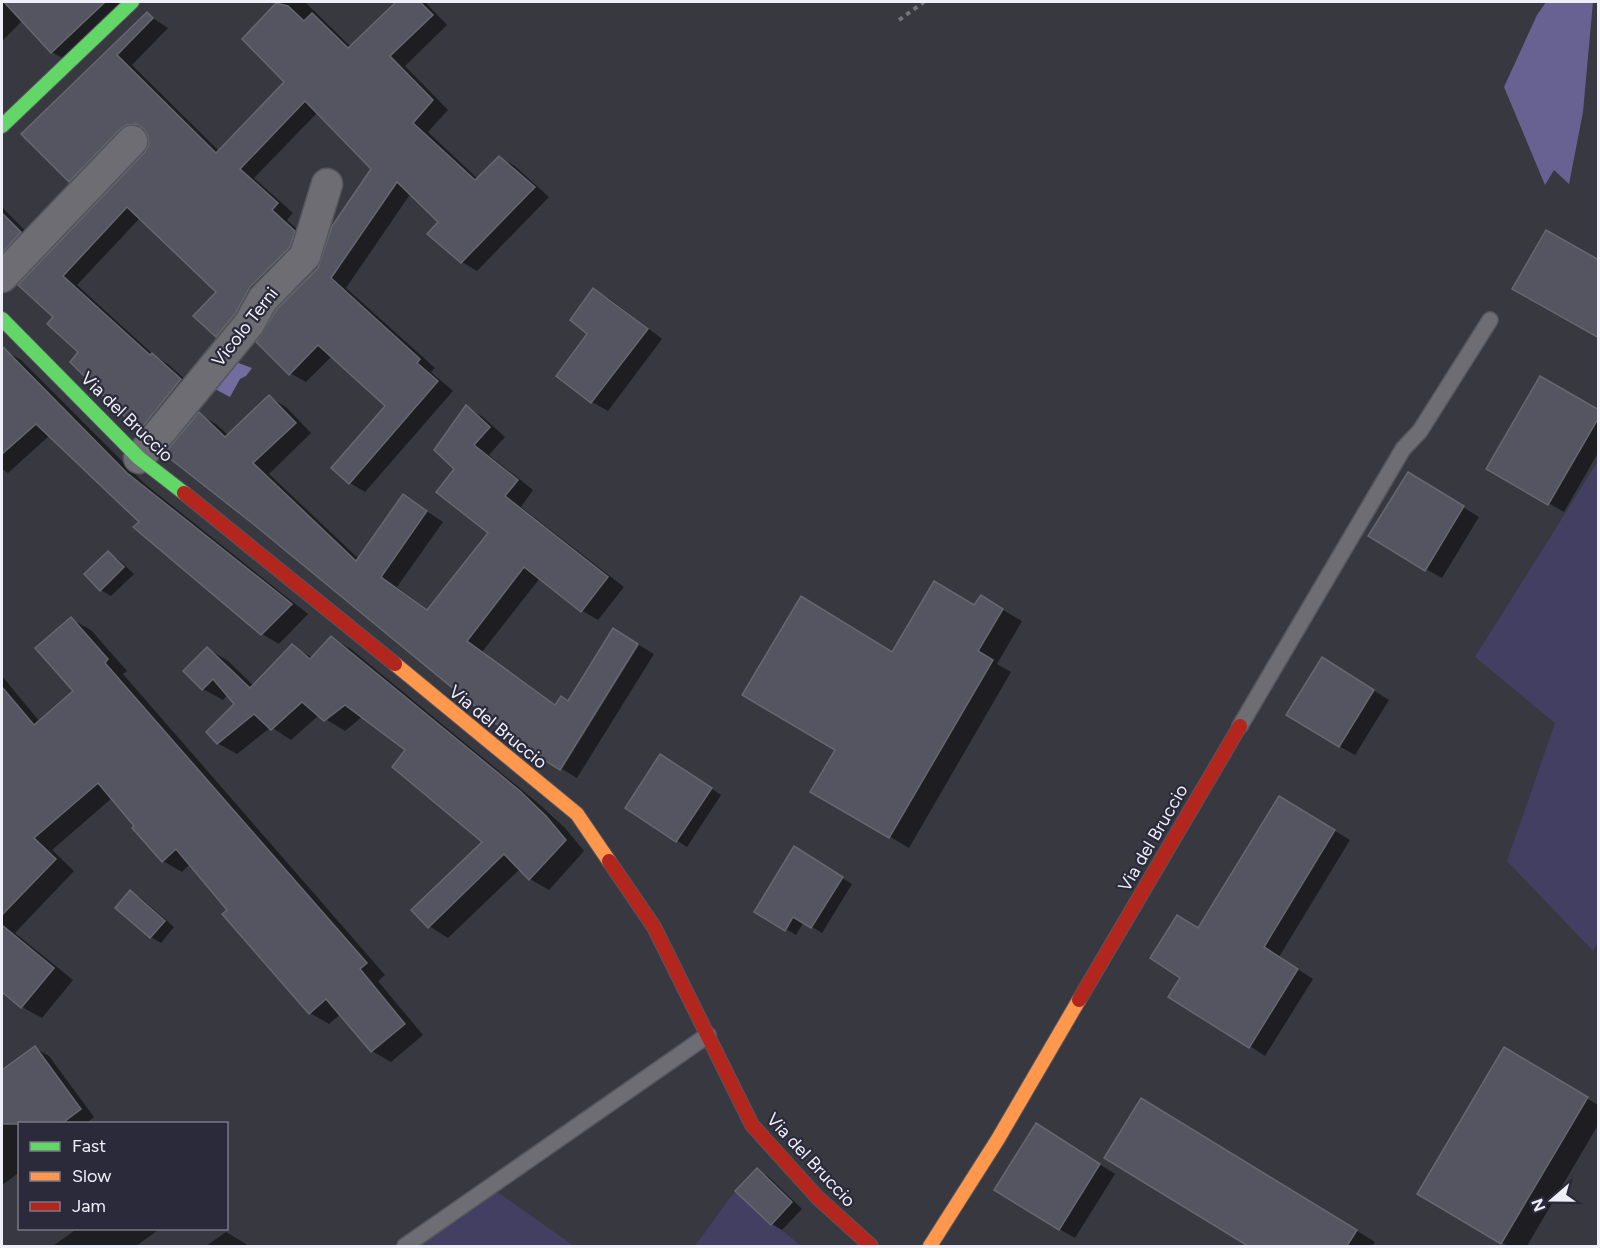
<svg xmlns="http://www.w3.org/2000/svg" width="1600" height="1248" font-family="Figtree,sans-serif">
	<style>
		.green { fill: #423f62 }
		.forest { fill: #676291 }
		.water { fill: #716e9f }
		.shadow { fill: #0007 }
		.building { fill: #555461; stroke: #67676f; stroke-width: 1.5 }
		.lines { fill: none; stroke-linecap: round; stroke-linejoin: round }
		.lane-casing { stroke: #56565e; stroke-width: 18 }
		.street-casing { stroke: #56565e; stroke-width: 33 }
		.fast-casing { stroke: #56565e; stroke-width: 16 }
		.slow-casing { stroke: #56565e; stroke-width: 16 }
		.jam-casing { stroke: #56565e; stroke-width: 16 }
		.path { stroke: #737378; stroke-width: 4; stroke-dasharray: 4.5 4.5; stroke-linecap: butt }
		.lane { stroke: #6e6d74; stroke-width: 15 }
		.street { stroke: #6e6d74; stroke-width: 30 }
		.fast { stroke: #63d668; stroke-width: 14 }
		.slow { stroke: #ff974d; stroke-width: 14 }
		.jam { stroke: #b3261e; stroke-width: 14 }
		.labels { text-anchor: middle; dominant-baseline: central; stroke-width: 4.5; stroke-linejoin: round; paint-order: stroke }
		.street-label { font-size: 18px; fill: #efeffa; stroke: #2b2a3a }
	</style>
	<rect width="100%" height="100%" fill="#383841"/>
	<g class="green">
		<polygon points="1598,461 1598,942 1593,951 1507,861 1555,723 1475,657"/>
		<polygon points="496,1191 574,1246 418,1246"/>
		<polygon points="735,1191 801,1246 695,1246"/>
	</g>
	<polygon class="forest" points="1546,2 1593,2 1583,112 1569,184 1554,170 1545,185 1504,87 1537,15"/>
	<polygon class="water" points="233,361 252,368 246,376 240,379 230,397 213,388"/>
	<g class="shadow">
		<polygon points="2,2 132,2 69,62 52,52 23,20 2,41"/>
		<polygon points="280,2 305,2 351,47 398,2 425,2 447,25 405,66 448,110 428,132 478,179 499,157 515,166 549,197 477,271 462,262 440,222 411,193 346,288 435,368 431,372 453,391 365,492 350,483 387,406 332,356 306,382 290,373 319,268 373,169 318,112 254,178 293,213 287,220 310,241 232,345 217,336 218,291 140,218 77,285 156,357 168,364 196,389 155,439 140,430 55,317 20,285 146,154 150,145 148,132 136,137 86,190 70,181 23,134 147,14 168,28 132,65 220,152 286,82 244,39"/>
		<polygon points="2,207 36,242 2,283"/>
		<polygon points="594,290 610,299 662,339 608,411 592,402 558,376 590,334"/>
		<polygon points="2,349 21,360 145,484 308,614 279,644 262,634 50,435 8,473 2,469"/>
		<polygon points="269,397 286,407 311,433 269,474 359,559 404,496 443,522 397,587 429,611 490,532 456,469 466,407 483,417 505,437 489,455 533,490 521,507 624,587 598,620 581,610 540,578 482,652 557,706 559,768 199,414 216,424 228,435"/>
		<polygon points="1598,412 1598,453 1564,512 1488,468"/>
		<polygon points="1424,483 1479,517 1442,578 1426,569"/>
		<polygon points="108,553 118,559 134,574 111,596 101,590"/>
		<polygon points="981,597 1022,621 997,664 1011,672 909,848 813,791 893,653 975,607"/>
		<polygon points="71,619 91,630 127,671 123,674 385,975 378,981 423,1035 391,1062 372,1051 341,1014 329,1024 310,1013 230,910 190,864 182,872 163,861 112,798 52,850 74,871 15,933 73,980 42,1018 22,1007 2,990 2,785 11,775 2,764 2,676 40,722 75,691"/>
		<polygon points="332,638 351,649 539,804 566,829 584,851 549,890 530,879 520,869 448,938 429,926 485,842 407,750 363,716 345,731 319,715 291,740 271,727 237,754 217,743 236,704 228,694 223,700 203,689 185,671 207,649 227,660 254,686 292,646 313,658"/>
		<polygon points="639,645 654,654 577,778 562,769"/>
		<polygon points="1338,668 1389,700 1355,755 1339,746"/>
		<polygon points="671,762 721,795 687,847 627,808"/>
		<polygon points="1296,807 1350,840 1279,957 1313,979 1265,1056 1250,1046 1182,977 1199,929"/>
		<polygon points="795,849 852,884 822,933 804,922 796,935 756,911"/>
		<polygon points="131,892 141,898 174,927 161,943 151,937"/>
		<polygon points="35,1048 49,1056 94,1117 85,1124 20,1124 20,1172 2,1185 2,1072"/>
		<polygon points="1505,1049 1598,1105 1598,1125 1527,1246 1508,1246 1419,1193"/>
		<polygon points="1161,1110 1375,1242 1372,1246 1250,1246 1106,1158"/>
		<polygon points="1052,1134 1115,1174 1075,1238 1059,1229"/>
		<polygon points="758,1170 768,1176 802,1209 782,1230 771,1224"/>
		<polygon points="78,1228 161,1228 136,1246 53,1246"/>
		<polygon points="226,1232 246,1244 248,1246 206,1246"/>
	</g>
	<g class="building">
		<polygon points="4,2 105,2 51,53"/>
		<polygon points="396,2 420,2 433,15 390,56 433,100 413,123 475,180 499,156 535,187 461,263 427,234 438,222 397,182 331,278 420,359 417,363 438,381 349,484 331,468 385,406 318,345 289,375 256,342 277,309 318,268 332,226 371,169 305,101 240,169 278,203 272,210 295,231 290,247 250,287 235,314 216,337 193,316 216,292 127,207 63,276 150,355 152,353 181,379 139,431 70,362 78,352 47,324 53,317 18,285 144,153 149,145 148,136 144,129 137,124 127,125 120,129 69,182 21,134 147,12 153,18 117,55 216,153 284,82 242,39 276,3 288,6 304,21 312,13 348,48"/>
		<polygon points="2,213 21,232 2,253"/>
		<polygon points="1546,230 1599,260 1599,338 1512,289"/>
		<polygon points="593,288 648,329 591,403 556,376 587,334 570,320"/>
		<polygon points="2,346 127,473 292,604 261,635 133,527 139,522 36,424 2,454"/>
		<polygon points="1540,376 1599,410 1599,417 1548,505 1486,469"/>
		<polygon points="269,395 296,423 253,463 356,561 403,494 427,511 381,577 427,610 488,533 436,492 454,469 434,450 466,405 490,427 474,445 518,480 505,496 608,577 581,612 524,567 467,641 555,705 561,696 568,701 613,628 638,644 560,770 528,750 252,523 164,454 199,412 225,437"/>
		<polygon points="1408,472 1464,506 1425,571 1368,536"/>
		<polygon points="108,551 124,567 100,591 84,574"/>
		<polygon points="934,581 974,605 981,595 1003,609 978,651 993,660 889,838 810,792 835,750 742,695 801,596 892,652"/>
		<polygon points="71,617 108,659 105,663 367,963 360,969 405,1024 371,1052 326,999 309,1014 222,914 227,910 176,849 162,862 132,828 134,826 98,783 34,838 56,859 2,915 2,687 34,725 73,691 35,648"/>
		<polygon points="331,636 520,791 546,816 566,840 529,880 504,854 428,928 411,910 482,842 392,767 405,750 345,705 324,721 302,702 271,730 254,714 217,744 206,732 234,704 213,679 202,690 183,671 207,647 250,688 292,644 310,659"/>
		<polygon points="1322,657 1374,690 1339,747 1286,715"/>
		<polygon points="660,754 712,788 676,842 625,808"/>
		<polygon points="1279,796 1335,830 1264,947 1298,969 1249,1048 1168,997 1180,978 1150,958 1177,915 1198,928"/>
		<polygon points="794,846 843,877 811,928 793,917 785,931 754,912"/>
		<polygon points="130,890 165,921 150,938 115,908"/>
		<polygon points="2,925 54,968 21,1008 2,992"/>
		<polygon points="35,1046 81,1109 61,1124 2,1124 2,1070"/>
		<polygon points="1504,1047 1588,1097 1501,1244 1417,1194"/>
		<polygon points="1141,1098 1357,1230 1347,1246 1248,1246 1104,1158"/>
		<polygon points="1036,1123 1100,1164 1059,1230 994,1190"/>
		<polygon points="757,1168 792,1202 771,1225 735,1191"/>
	</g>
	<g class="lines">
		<defs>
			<g id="lane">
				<polyline points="1240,726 1403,449 1420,431 1490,320"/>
				<polyline points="405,1246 708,1035"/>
			</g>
			<g id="street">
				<polyline points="2,277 132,141"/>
				<polyline points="139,458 249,324 263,299 305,256 327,184"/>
			</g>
			<g id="fast">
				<polyline points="2,126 132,2"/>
				<polyline points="2,319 139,458 184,493"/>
			</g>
			<g id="slow">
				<polyline points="395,664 577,814 609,861"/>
				<polyline points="930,1246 998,1139 1079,1000"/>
			</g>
			<g id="jam">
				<polyline points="184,493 395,664"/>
				<polyline points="609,861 654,927 752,1125 818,1198 871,1246"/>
				<polyline points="1079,1000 1240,726"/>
			</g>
		</defs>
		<use href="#lane" class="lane-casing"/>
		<use href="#street" class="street-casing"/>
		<use href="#fast" class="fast-casing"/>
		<use href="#slow" class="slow-casing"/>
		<use href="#jam" class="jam-casing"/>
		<polyline class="path" points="899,20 924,2"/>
		<use href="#lane" class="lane"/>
		<use href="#street" class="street"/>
		<use href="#fast" class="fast"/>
		<use href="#slow" class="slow"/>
		<use href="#jam" class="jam"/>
	</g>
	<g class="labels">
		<g class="street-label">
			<text transform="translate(245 327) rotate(-52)">Vicolo Terni</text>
			<text transform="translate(127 417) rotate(44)">Via del Bruccio</text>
			<text transform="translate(498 727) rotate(39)">Via del Bruccio</text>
			<text transform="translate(1153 838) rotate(-60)">Via del Bruccio</text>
			<text transform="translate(811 1160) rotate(47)">Via del Bruccio</text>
		</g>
	</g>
	<rect width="1600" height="1248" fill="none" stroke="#efeffa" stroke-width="6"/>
	<rect x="18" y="1122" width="210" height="108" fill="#2b2a3a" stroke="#797987" stroke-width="1.5"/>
	<rect x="30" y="1142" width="30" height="9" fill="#63d668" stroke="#797987" stroke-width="1.5"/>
	<text x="72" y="1152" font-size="18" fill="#efeffa">Fast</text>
	<rect x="30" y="1172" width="30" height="9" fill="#ff974d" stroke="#797987" stroke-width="1.5"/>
	<text x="72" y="1182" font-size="18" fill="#efeffa">Slow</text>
	<rect x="30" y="1202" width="30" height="9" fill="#b3261e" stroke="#797987" stroke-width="1.5"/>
	<text x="72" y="1212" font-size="18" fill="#efeffa">Jam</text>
	<g transform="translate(1552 1200) rotate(250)" stroke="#2b2a3a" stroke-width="4.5" paint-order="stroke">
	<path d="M0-4.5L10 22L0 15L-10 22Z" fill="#efeffa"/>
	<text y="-9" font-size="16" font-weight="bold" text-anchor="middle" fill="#efeffa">N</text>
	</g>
</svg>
